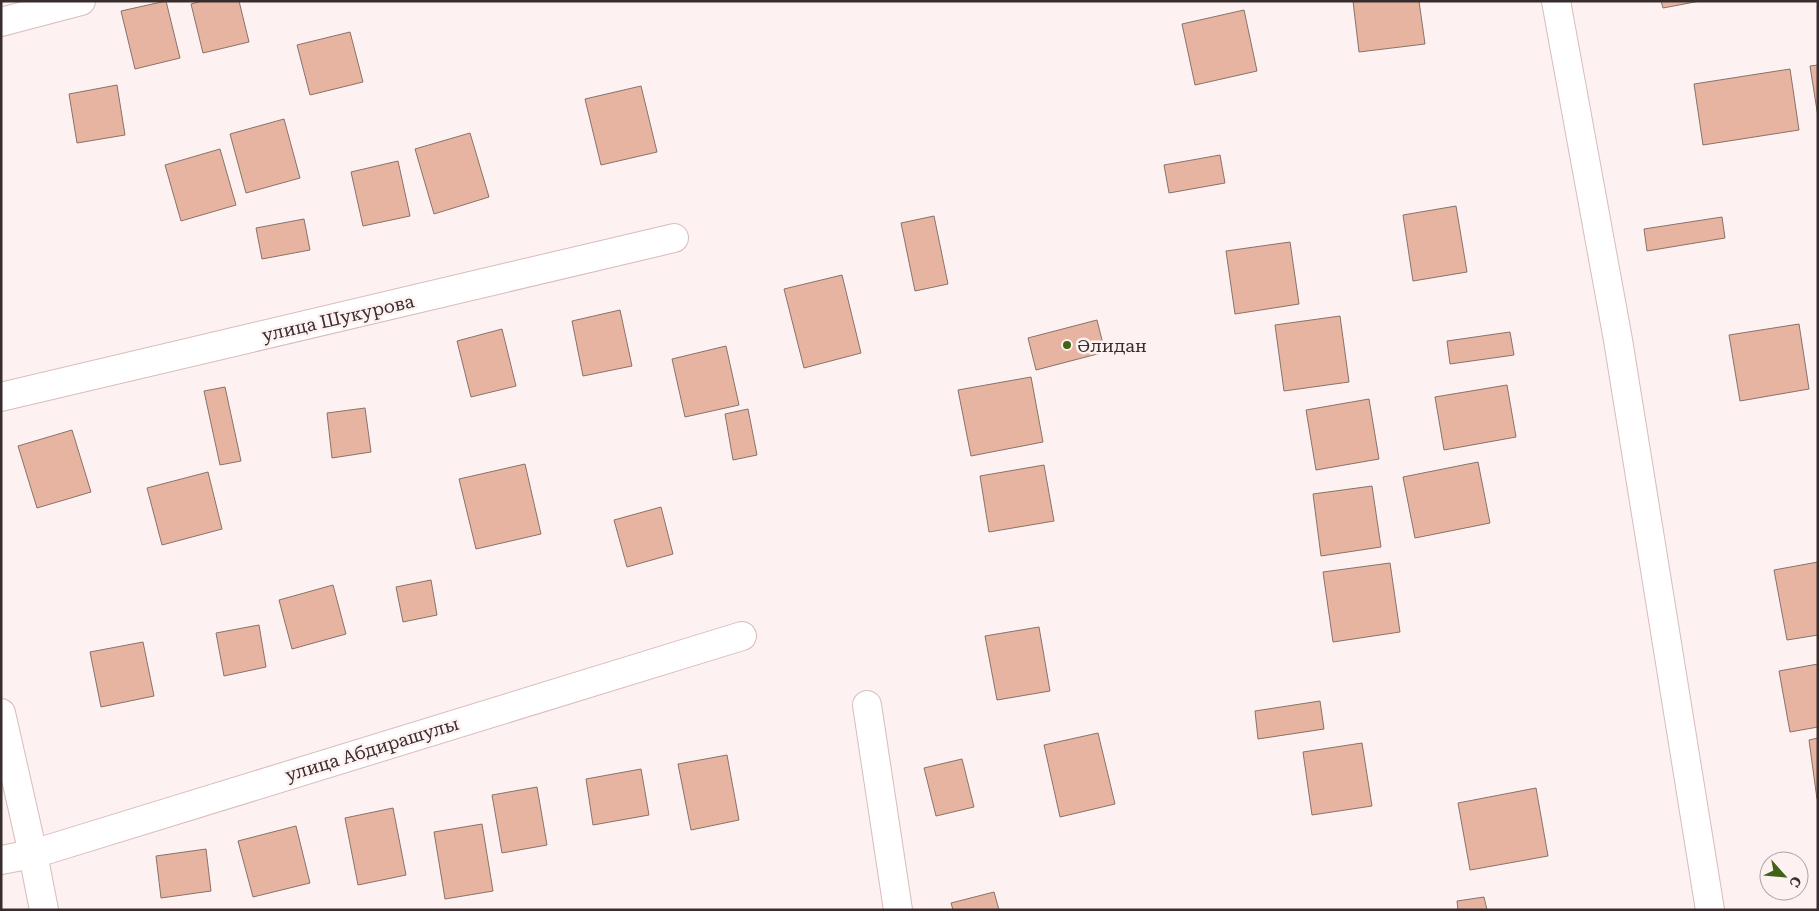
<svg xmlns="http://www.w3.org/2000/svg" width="1819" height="911" font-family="'Roboto Serif',serif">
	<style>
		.building { fill: #e7b4a1; stroke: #897269 }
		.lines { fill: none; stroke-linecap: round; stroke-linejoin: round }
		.minor-casing { stroke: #d9bcbc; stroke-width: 30 }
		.minor { stroke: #fff; stroke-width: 28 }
		.poi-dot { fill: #416217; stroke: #fdf1f1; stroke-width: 2 }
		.labels { text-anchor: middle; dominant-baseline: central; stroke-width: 5; stroke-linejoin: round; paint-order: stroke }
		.street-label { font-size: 18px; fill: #382d2c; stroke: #fdf1f1 }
		.poi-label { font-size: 18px; fill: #382d2c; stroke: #fdf1f1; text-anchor: start }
	</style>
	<rect width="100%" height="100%" fill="#fdf1f1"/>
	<g class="building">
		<polygon points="166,1 180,58 135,69 121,11"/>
		<polygon points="202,1 239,1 249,42 203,53 191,4"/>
		<polygon points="1353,1 1419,1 1425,44 1359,52"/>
		<polygon points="1661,1 1700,1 1663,8"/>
		<polygon points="1244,10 1257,71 1195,85 1182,24"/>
		<polygon points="350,32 363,82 310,95 297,45"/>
		<polygon points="1818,65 1818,117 1810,66"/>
		<polygon points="1790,69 1799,130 1703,145 1694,84"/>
		<polygon points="117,85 125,135 77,143 69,94"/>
		<polygon points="641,86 657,152 601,165 585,99"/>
		<polygon points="284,119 300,178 246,193 230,134"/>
		<polygon points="470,133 489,197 434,214 415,149"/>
		<polygon points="220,149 236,205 181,221 165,165"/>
		<polygon points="1220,155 1225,183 1169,193 1164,165"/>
		<polygon points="398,161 410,216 363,226 351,172"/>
		<polygon points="1456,206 1467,272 1413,281 1403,215"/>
		<polygon points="934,216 948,284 915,291 901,223"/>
		<polygon points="1722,217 1725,238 1647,251 1644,229"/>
		<polygon points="304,219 310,250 262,259 256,228"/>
		<polygon points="1290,242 1299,304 1235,314 1226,251"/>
		<polygon points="842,275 861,353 804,368 784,289"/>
		<polygon points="620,310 632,366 583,376 572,321"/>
		<polygon points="1340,316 1349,382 1284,391 1275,325"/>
		<polygon points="1097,320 1105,352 1036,370 1028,338"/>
		<polygon points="1799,324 1809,389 1740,401 1729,335"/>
		<polygon points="502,329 516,386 471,397 457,341"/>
		<polygon points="1510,332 1514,355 1450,364 1447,341"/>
		<polygon points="726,346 739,405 685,417 672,359"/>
		<polygon points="1031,377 1043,442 971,456 958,390"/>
		<polygon points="1507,385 1516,437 1444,450 1435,397"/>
		<polygon points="225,387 241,461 220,465 204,391"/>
		<polygon points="1369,399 1379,459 1316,470 1306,410"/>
		<polygon points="365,408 371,452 332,458 327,413"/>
		<polygon points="748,409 757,455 733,460 725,414"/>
		<polygon points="72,430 91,492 37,508 18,446"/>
		<polygon points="1478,462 1490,523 1415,538 1403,477"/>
		<polygon points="525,464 541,534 476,549 459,479"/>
		<polygon points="1044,465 1054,521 989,532 980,476"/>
		<polygon points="208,472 222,529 162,545 147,488"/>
		<polygon points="1372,486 1381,547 1321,556 1313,494"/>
		<polygon points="661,507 673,554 627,567 614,520"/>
		<polygon points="1818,562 1818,635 1787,640 1774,570"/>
		<polygon points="1390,563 1400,632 1333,642 1323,572"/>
		<polygon points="431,580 437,615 403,622 396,587"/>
		<polygon points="333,585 346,634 292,649 279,600"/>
		<polygon points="259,625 266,667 224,676 216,633"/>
		<polygon points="1039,627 1050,691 997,700 985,636"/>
		<polygon points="143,642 154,696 101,707 90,652"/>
		<polygon points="1818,664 1818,727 1790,732 1779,671"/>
		<polygon points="1320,701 1324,729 1258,739 1255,711"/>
		<polygon points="1098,733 1115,804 1060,817 1044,745"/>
		<polygon points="1818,738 1818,799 1817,799 1809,740"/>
		<polygon points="1362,743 1372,806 1312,815 1303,752"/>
		<polygon points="727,755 739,820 691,830 678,764"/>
		<polygon points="962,759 974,807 936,816 924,768"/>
		<polygon points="641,769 649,815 593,825 586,779"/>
		<polygon points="537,787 547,845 502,853 492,795"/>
		<polygon points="1536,788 1548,856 1470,870 1458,803"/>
		<polygon points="393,808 406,875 358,885 345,818"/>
		<polygon points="482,824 493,891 445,899 434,832"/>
		<polygon points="296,826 310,883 253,897 238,841"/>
		<polygon points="206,849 211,891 161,898 156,856"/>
		<polygon points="994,892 999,910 953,910 951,903"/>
		<polygon points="1484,897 1487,910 1458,910 1457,901"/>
	</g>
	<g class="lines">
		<defs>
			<g id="minor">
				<polyline points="1556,1 1618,340 1710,910"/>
				<polyline points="1,22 81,1"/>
				<polyline points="1,397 674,238"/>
				<polyline points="867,705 898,910"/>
				<polyline points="1,713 33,854 44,910"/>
				<polyline points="1,860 33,854 742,636"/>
			</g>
		</defs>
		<use href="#minor" class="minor-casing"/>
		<use href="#minor" class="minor"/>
	</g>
	<circle class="poi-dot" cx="1067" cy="345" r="5"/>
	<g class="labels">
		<g class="street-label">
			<text transform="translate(338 318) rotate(-13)">улица Шукурова</text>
			<text transform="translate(372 749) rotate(-17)">улица Абдирашулы</text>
		</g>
		<g class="poi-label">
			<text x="1077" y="345">Әлидан</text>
		</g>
	</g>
	<rect width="1819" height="911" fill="none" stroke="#382d2c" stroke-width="5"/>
	<g transform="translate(1784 876) rotate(117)"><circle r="24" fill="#fdf1f1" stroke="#aea3a2"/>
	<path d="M0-4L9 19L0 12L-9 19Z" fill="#416217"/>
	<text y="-8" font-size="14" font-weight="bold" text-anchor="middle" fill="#382d2c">С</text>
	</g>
</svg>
